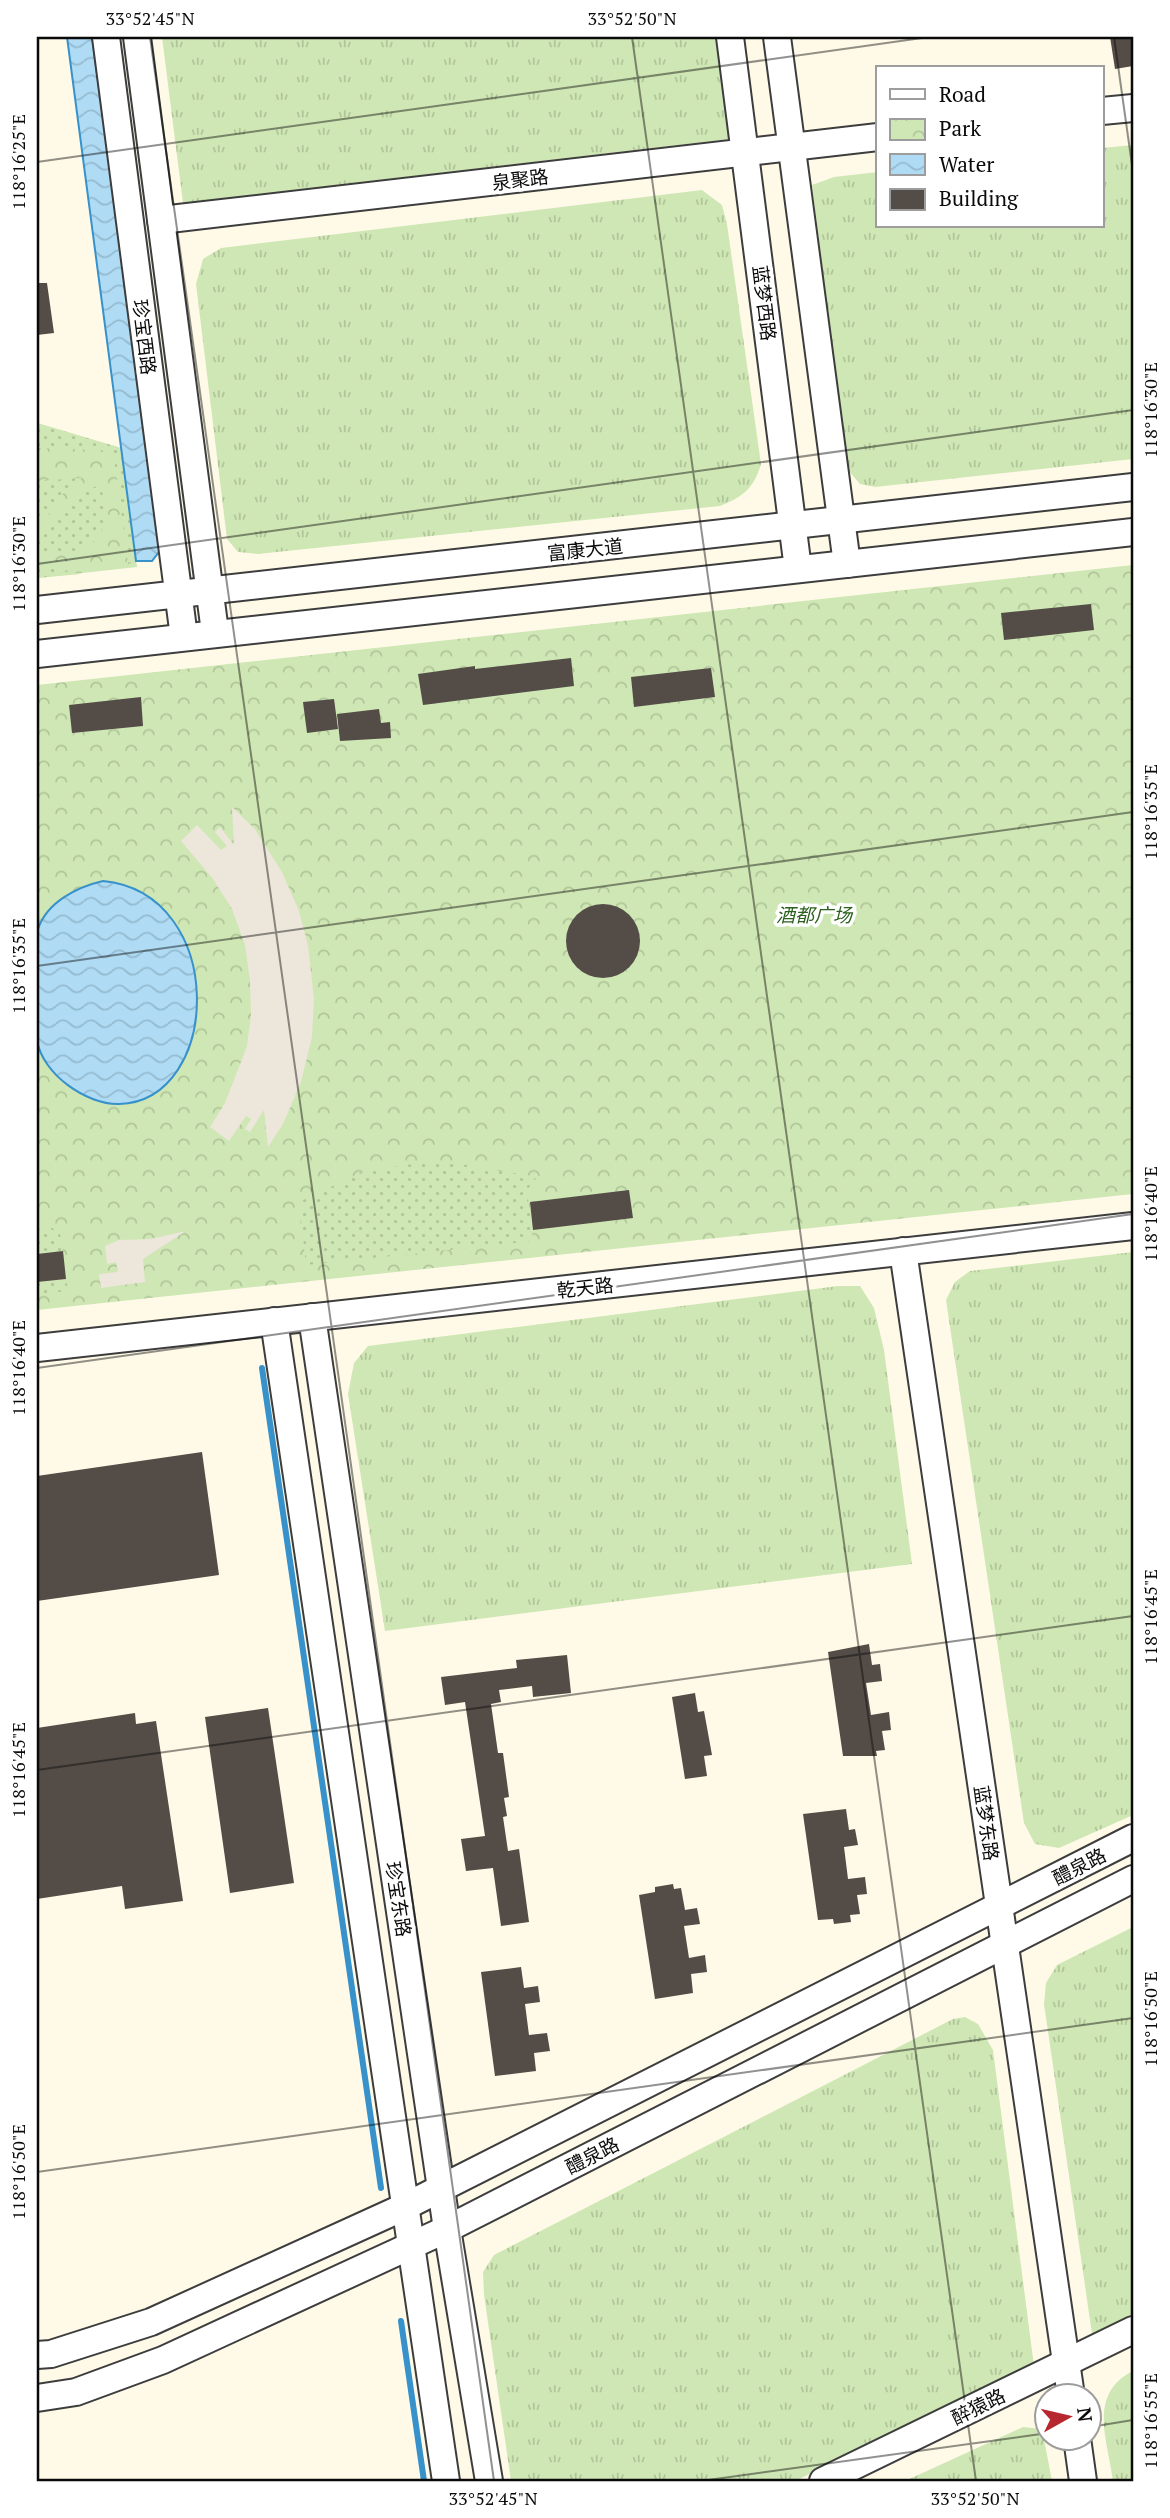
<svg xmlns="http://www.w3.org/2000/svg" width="1170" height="2518" font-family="'PT Serif','Noto Sans SC',serif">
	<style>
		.grass { fill: url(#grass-tufts) }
		.park { fill: url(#park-crowns) }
		.garden { fill: url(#garden-dots) }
		.plaza { fill: #ece7da }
		.water { fill: url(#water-waves); stroke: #3791ca; stroke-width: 2 }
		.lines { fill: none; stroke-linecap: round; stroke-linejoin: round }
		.stream { stroke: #3791ca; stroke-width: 6 }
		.building { fill: #534c47 }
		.minor-casing { stroke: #3d3d3d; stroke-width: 30 }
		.minor { stroke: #fff; stroke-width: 26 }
		.ticks { fill: none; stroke: #0a0a0a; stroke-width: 2; stroke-opacity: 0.45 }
		.labels { text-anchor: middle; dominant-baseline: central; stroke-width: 7; stroke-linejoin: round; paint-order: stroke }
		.street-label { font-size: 19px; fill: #0a0a0a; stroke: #fff }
		.park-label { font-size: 19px; font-style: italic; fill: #2c601d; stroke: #fff }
		.neatline { fill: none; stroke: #0a0a0a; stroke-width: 2.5 }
		.ticks-label { font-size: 18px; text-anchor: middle; fill: #0a0a0a }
	</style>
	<defs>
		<pattern id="grass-tufts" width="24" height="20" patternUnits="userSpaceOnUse" patternTransform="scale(1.75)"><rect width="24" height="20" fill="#cfe7b4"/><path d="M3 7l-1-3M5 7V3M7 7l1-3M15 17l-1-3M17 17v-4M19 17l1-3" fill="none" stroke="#b0c599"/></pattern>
		<pattern id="park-crowns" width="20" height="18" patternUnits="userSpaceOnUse" patternTransform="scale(1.75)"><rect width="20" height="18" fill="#cfe7b4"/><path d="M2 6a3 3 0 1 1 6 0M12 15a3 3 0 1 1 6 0" fill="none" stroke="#b0c599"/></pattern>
		<pattern id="garden-dots" width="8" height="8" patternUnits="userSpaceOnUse" patternTransform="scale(1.75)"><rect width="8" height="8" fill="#cfe7b4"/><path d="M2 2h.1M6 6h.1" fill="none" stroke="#b0c599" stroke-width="1.8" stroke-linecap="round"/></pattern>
		<pattern id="water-waves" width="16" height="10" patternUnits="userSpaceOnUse" patternTransform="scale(1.75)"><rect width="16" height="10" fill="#afdbf4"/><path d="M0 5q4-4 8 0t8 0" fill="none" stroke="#95bbd0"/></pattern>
	</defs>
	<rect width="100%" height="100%" fill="#fffae8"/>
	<g class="grass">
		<polygon points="162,37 715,37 730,139 183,203"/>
		<polygon points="1133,145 1133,459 875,487 860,484 847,469 812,185 834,177 878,172 878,226 1102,226 1102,148"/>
		<path d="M702,190L722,205L727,224L761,464C754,488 743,497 720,506L258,554L238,552L227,539L196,284L203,259L221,248Z"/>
		<polygon points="1133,1252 1133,1815 1059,1848 1035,1844 1024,1823 946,1300 955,1282 970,1271"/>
		<polygon points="838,1286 860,1286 874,1308 884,1350 912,1564 385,1631 348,1394 354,1363 368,1346"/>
		<polygon points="1133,1927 1133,2318 1106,2332 1092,2334 1044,2004 1046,1983 1057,1965"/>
		<polygon points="965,2017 978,2024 993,2050 1034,2366 795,2481 511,2481 484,2295 483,2272 494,2255 953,2019"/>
		<path d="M1133,2371V2481H1113C1108,2440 1087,2394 1133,2371Z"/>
		<polygon points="1023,2427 1042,2429 1052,2481 905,2481"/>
	</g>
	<g class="park">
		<polygon points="37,423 121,448 137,567 37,578"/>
		<polygon points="1133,565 1133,1194 37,1310 37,685"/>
	</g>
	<g class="garden">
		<polygon points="37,423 121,448 136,561 128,564 114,457 98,450 37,448"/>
		<polygon points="82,478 65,491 37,531 37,481"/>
		<path d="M101,485C113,542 91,557 37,554V543L79,492Z"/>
		<polygon points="37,564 38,564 81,574 37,578"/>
		<polygon points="437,1160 537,1177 527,1190 533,1241 306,1265 299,1202 362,1172"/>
		<polygon points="52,1228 60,1233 63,1251 37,1254 37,1229"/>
		<polygon points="66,1279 68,1291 37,1294 37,1282"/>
	</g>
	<g class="plaza">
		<polygon points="232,807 254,828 282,872 299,911 308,945 314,999 312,1037 301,1082 283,1124 268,1147 264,1110 250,1132 245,1129 251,1119 246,1116 229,1141 210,1127 225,1103 247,1046 251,1015 250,981 245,945 232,909 213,879 181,841 197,825 221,850 227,846 215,832 220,827 234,845"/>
		<polygon points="186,1231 143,1259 145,1282 101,1288 99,1274 118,1272 116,1262 107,1264 105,1246 119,1240 150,1239"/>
	</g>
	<g class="water">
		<polygon points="67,37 92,37 162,548 152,561 136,561"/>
		<path d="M103,881C228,893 223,1101 119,1104C87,1105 42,1074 37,1040C34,1020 37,997 37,977C37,963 33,943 38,929C47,902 77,887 103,881Z"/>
	</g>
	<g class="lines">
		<g class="stream">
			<polyline points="262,1368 381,2188"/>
			<polyline points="401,2321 424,2481"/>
		</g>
	</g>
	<g class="building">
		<polygon points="1110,37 1133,37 1133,66 1115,69"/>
		<polygon points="37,283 47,283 54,333 37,335"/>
		<polygon points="1091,604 1094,630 1004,640 1001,613"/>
		<polygon points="571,658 574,686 423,705 418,674 475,666 475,669"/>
		<polygon points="711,668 715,697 634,707 631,677"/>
		<polygon points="141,697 143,726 72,733 69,705"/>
		<polygon points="334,699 338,729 307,733 303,702"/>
		<polygon points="379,709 381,723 390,722 391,738 340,741 337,714"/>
		<circle cx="603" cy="941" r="37"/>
		<polygon points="629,1190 633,1218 533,1230 530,1202"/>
		<polygon points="63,1251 66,1279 37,1282 37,1254"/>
		<polygon points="202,1452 219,1575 37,1601 37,1476"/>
		<polygon points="869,1644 872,1665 880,1664 882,1681 866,1683 871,1715 889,1712 891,1730 882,1731 885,1750 876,1751 877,1756 843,1756 828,1652"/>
		<polygon points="567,1655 571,1693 533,1697 532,1686 499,1690 501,1702 491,1704 498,1753 503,1753 509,1797 504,1798 507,1816 503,1817 508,1851 519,1849 529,1922 501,1926 493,1868 466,1871 461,1839 485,1836 465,1702 445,1705 441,1677 517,1668 516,1660"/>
		<polygon points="695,1693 698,1712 704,1711 712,1755 704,1756 707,1776 685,1779 672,1697"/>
		<polygon points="268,1708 294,1883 230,1893 205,1717"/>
		<polygon points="135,1713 136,1724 156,1721 183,1901 125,1909 122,1886 37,1899 37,1728"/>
		<polygon points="846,1809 849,1830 855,1829 858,1845 844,1847 848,1879 865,1877 867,1894 857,1895 860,1914 850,1915 851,1922 834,1924 833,1919 818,1920 803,1814"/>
		<polygon points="673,1884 674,1889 681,1888 685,1910 697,1908 700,1924 684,1926 689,1958 705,1955 707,1972 691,1974 693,1993 655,1999 639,1895 655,1892 655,1887"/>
		<polygon points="521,1967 524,1988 538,1986 540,2002 525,2004 529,2035 547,2033 550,2051 534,2053 536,2071 495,2076 481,1972"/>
	</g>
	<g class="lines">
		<defs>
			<g id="minor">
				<polyline points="106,37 184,637"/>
				<polyline points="137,37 215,632"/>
				<polyline points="730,37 798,569"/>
				<polyline points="777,37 847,564"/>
				<polyline points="1102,111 1133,108"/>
				<polyline points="161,220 878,137"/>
				<polyline points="37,610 1133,487"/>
				<polyline points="37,654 1133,532"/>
				<polyline points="903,1251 1071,2396"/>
				<polyline points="312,1317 447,2229 489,2481"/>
				<polyline points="274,1321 446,2481"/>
				<polyline points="37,1348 1133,1226"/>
				<polyline points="37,2355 51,2354 151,2322 404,2207 1133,1838"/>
				<polyline points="37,2398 76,2392 163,2360 447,2229 1133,1879"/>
				<polyline points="1077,2438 1083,2481"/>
				<polyline points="823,2481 1133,2330"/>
			</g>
		</defs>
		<use href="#minor" class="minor-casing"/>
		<use href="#minor" class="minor"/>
	</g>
	<path class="ticks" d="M150,37L494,2481M632,37L976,2481M1114,37L1133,172M37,162L929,37M37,564L1133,410M37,966L1133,812M37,1368L1133,1214M37,1770L1133,1616M37,2172L1133,2018M1090,2427L1133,2420M701,2481L1048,2433"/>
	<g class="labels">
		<g class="street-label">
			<text transform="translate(520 179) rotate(-7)">泉聚路</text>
			<text transform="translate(765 303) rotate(83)">蓝梦西路</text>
			<text transform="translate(145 337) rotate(83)">珍宝西路</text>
			<text transform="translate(585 549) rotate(-6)">富康大道</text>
			<text transform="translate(585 1287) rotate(-6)">乾天路</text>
			<text transform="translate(987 1823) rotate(82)">蓝梦东路</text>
			<text transform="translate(1079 1866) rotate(-27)">醴泉路</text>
			<text transform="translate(399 1899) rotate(81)">珍宝东路</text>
			<text transform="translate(592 2155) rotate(-27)">醴泉路</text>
			<text transform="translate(978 2406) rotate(-26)">醉猿路</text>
		</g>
		<g class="park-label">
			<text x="814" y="914">酒都广场</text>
		</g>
	</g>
	<rect width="1170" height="2518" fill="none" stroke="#ffffff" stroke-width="77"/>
	<rect x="876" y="66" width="228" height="161" fill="#ffffff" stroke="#9d9d9d" stroke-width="2"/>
	<rect x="890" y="89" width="35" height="10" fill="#ffffff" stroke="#9d9d9d" stroke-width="2"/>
	<text x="939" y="102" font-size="21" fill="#0a0a0a">Road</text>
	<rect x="890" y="119" width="35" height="21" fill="url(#park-crowns)" stroke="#9d9d9d" stroke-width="2"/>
	<text x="939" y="136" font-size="21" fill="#0a0a0a">Park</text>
	<rect x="890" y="154" width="35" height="21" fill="url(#water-waves)" stroke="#9d9d9d" stroke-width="2"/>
	<text x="939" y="172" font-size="21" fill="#0a0a0a">Water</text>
	<rect x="890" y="189" width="35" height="21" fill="#534c47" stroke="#9d9d9d" stroke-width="2"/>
	<text x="939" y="206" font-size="21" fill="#0a0a0a">Building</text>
	<g transform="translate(1068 2417) rotate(82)"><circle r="33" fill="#ffffff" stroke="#9d9d9d" stroke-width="2"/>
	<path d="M0-5L12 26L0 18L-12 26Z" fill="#b6272f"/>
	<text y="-10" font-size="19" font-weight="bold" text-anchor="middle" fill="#0a0a0a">N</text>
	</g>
	<rect x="38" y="38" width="1094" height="2442" class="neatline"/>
	<g class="ticks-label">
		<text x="150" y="25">33°52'45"N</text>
		<text x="632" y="25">33°52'50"N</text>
		<text transform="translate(19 162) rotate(-90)" y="6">118°16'25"E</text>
		<text transform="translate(1151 410) rotate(-90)" y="6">118°16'30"E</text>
		<text transform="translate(19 564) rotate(-90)" y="6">118°16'30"E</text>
		<text transform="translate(1151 812) rotate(-90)" y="6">118°16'35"E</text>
		<text transform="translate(19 966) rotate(-90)" y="6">118°16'35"E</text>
		<text transform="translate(1151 1214) rotate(-90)" y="6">118°16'40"E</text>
		<text transform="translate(19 1368) rotate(-90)" y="6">118°16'40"E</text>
		<text transform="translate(1151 1617) rotate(-90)" y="6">118°16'45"E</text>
		<text transform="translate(19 1770) rotate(-90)" y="6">118°16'45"E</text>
		<text transform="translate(1151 2019) rotate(-90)" y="6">118°16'50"E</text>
		<text transform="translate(19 2172) rotate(-90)" y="6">118°16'50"E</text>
		<text transform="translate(1151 2421) rotate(-90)" y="6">118°16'55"E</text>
		<text x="493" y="2505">33°52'45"N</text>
		<text x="975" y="2505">33°52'50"N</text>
	</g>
</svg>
